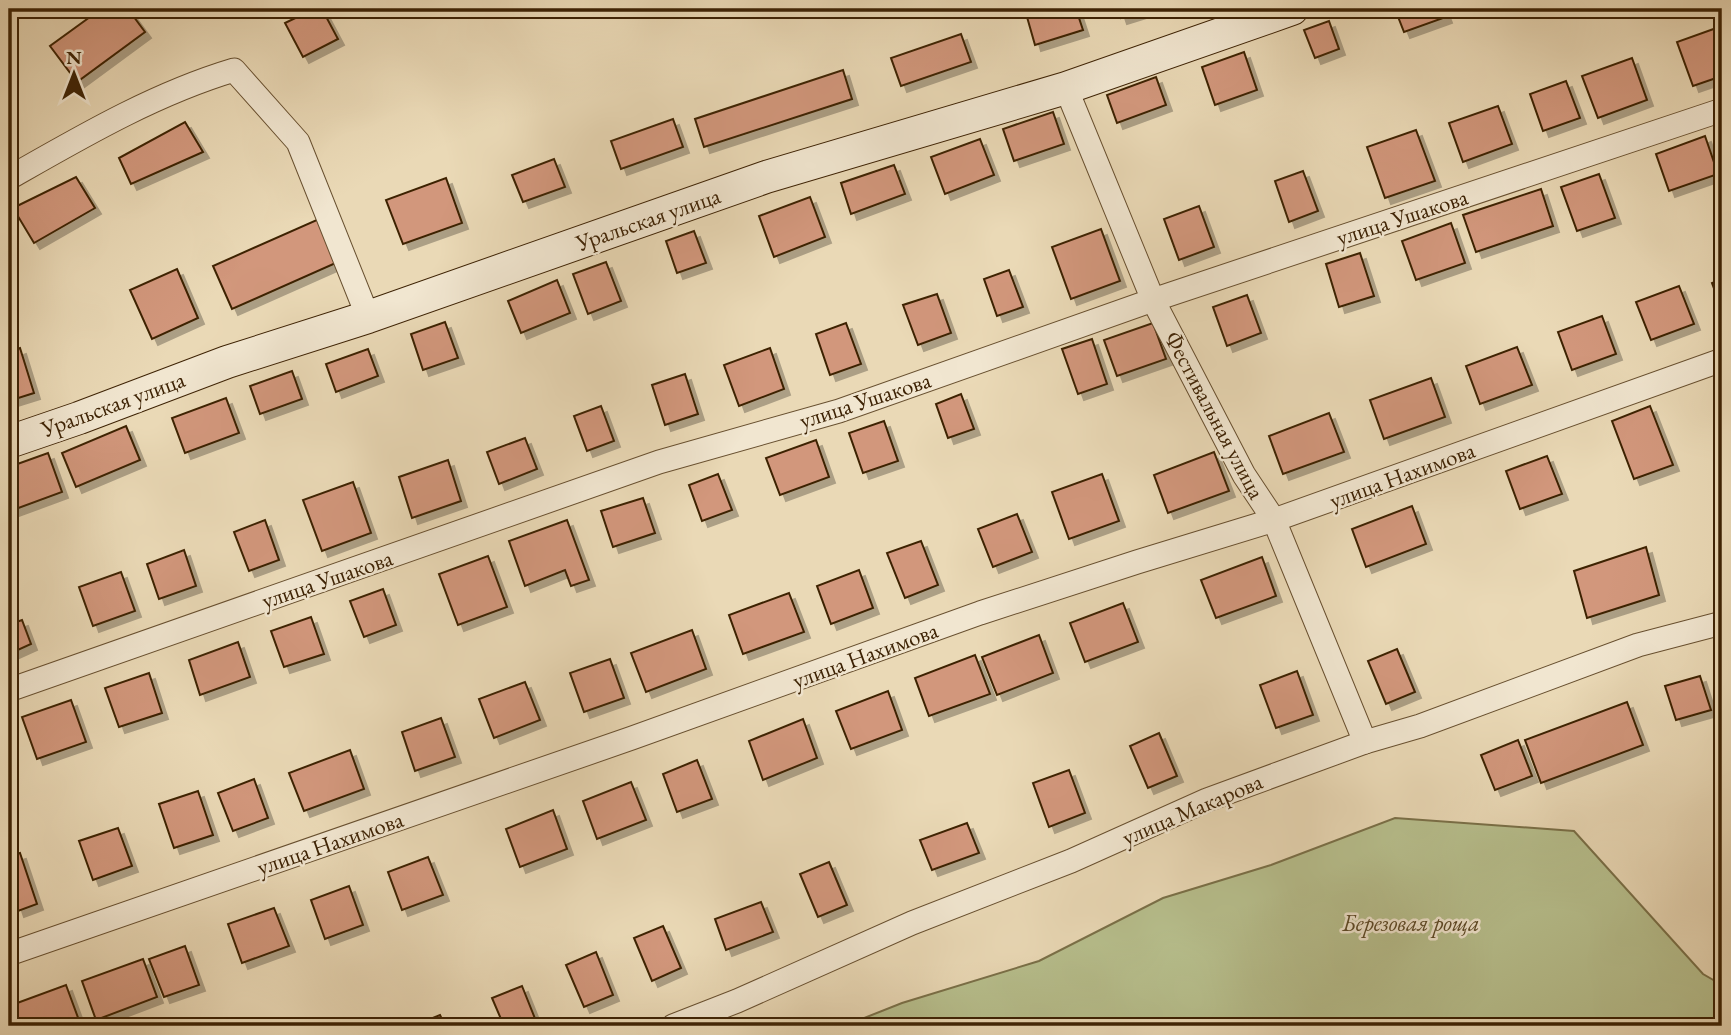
<svg xmlns="http://www.w3.org/2000/svg" width="1731" height="1035" font-family="'EB Garamond',serif">
	<style>
		.green { fill: #b7bf8d; stroke: #7a7048; stroke-width: 2 }
		.building { fill: #d2977c; stroke: #3d2204; stroke-width: 2; filter: url(#shadow) }
		.lines { fill: none; stroke-linecap: round; stroke-linejoin: round }
		.street-casing { stroke: #685030; stroke-width: 25 }
		.secondary-casing { stroke: #3d2204; stroke-width: 34 }
		.street { stroke: #f1e6d0; stroke-width: 23 }
		.secondary { stroke: #f1e6d0; stroke-width: 32 }
		.labels { text-anchor: middle; dominant-baseline: central; stroke-width: 5; stroke-linejoin: round; paint-order: stroke }
		.street-label { font-size: 23px; fill: #3d2204; stroke: #f1e6d0 }
		.park-label { font-size: 23px; font-style: italic; fill: #5c4926; stroke: #f1e6d0 }
	</style>
	<defs>
		<filter id="shadow"><feDropShadow dx="6" dy="6" stdDeviation="0" flood-color="#0004"/></filter>
	</defs>
	<rect width="100%" height="100%" fill="#ead9b6"/>
	<filter id="stains"><feTurbulence type="fractalNoise" baseFrequency=".00286" numOctaves="4"/><feColorMatrix values="0 0 0 0 .2 0 0 0 0 .09 0 0 0 0 .02 0 0 0 .5 -.17"/></filter>
	<radialGradient id="worn" r=".72"><stop offset=".6" stop-color="#630" stop-opacity="0"/><stop offset="1" stop-color="#630" stop-opacity=".3"/></radialGradient>
	<polygon class="green" points="1395,818 1574,831 1703,974 1722,985 1722,1026 844,1026 902,1003 1039,961 1163,898 1271,865"/>
	<g class="building">
		<polygon points="101,9 128,9 145,32 77,82 50,46"/>
		<polygon points="314,9 322,9 338,39 303,57 285,23"/>
		<polygon points="1054,9 1076,9 1083,30 1035,45 1027,17"/>
		<polygon points="1118,9 1150,9 1121,18"/>
		<polygon points="1395,9 1443,9 1446,17 1404,32"/>
		<polygon points="1329,21 1339,49 1315,58 1304,30"/>
		<polygon points="1722,26 1722,76 1693,86 1677,42"/>
		<polygon points="961,34 971,62 901,86 891,58"/>
		<polygon points="1244,52 1257,90 1215,105 1202,67"/>
		<polygon points="1632,58 1647,100 1598,118 1582,76"/>
		<polygon points="843,70 852,99 704,147 695,119"/>
		<polygon points="1156,77 1166,105 1117,123 1107,95"/>
		<polygon points="1566,81 1580,118 1543,131 1530,94"/>
		<polygon points="1498,106 1512,144 1463,162 1449,123"/>
		<polygon points="1053,112 1064,144 1014,161 1003,129"/>
		<polygon points="673,119 683,147 621,169 611,141"/>
		<polygon points="185,122 203,152 131,184 119,158"/>
		<polygon points="1416,130 1435,181 1385,198 1367,147"/>
		<polygon points="1705,136 1718,174 1669,191 1656,154"/>
		<polygon points="980,139 994,175 945,194 931,157"/>
		<polygon points="554,159 565,187 523,202 512,175"/>
		<polygon points="894,165 905,194 851,214 841,183"/>
		<polygon points="1303,171 1318,211 1289,222 1275,181"/>
		<polygon points="1599,174 1615,218 1577,231 1561,187"/>
		<polygon points="76,177 95,208 34,243 13,208"/>
		<polygon points="446,178 462,223 403,244 386,200"/>
		<polygon points="1541,189 1553,226 1476,252 1463,215"/>
		<polygon points="810,197 825,237 774,257 759,216"/>
		<polygon points="1199,206 1214,247 1179,260 1164,219"/>
		<polygon points="319,219 338,262 232,309 213,266"/>
		<polygon points="1451,223 1465,263 1416,280 1402,241"/>
		<polygon points="1101,229 1120,281 1071,299 1052,247"/>
		<polygon points="694,231 706,263 677,273 666,241"/>
		<polygon points="1360,253 1374,296 1339,307 1326,264"/>
		<polygon points="606,262 621,301 588,314 573,274"/>
		<polygon points="177,269 198,318 152,339 130,290"/>
		<polygon points="1009,270 1023,307 997,316 984,279"/>
		<polygon points="1722,279 1722,310 1712,283"/>
		<polygon points="557,280 570,313 521,333 508,301"/>
		<polygon points="1679,286 1694,324 1651,340 1636,302"/>
		<polygon points="937,294 951,333 918,345 903,305"/>
		<polygon points="1247,295 1261,333 1227,346 1213,307"/>
		<polygon points="1602,316 1616,354 1572,370 1558,332"/>
		<polygon points="445,322 458,358 423,370 411,334"/>
		<polygon points="846,323 861,364 830,375 816,334"/>
		<polygon points="1153,323 1166,359 1117,376 1104,340"/>
		<polygon points="1092,339 1107,384 1078,394 1062,349"/>
		<polygon points="1517,347 1532,385 1480,404 1466,366"/>
		<polygon points="20,348 34,393 9,401 9,352"/>
		<polygon points="770,348 784,389 739,406 724,365"/>
		<polygon points="368,349 378,376 336,392 326,364"/>
		<polygon points="292,371 302,399 260,414 250,386"/>
		<polygon points="685,374 698,414 665,425 652,385"/>
		<polygon points="1431,378 1445,417 1384,439 1370,400"/>
		<polygon points="961,394 974,429 948,438 936,404"/>
		<polygon points="226,398 239,433 185,453 172,418"/>
		<polygon points="601,406 614,441 587,451 574,416"/>
		<polygon points="1650,406 1673,465 1634,479 1612,421"/>
		<polygon points="1329,413 1344,452 1283,474 1269,436"/>
		<polygon points="884,421 898,461 863,473 849,433"/>
		<polygon points="126,426 140,460 76,487 62,453"/>
		<polygon points="525,438 537,469 499,484 487,452"/>
		<polygon points="816,440 829,477 780,495 766,458"/>
		<polygon points="1214,452 1229,491 1168,513 1154,475"/>
		<polygon points="48,453 62,492 13,510 9,499 9,467"/>
		<polygon points="1547,456 1562,494 1520,509 1506,471"/>
		<polygon points="448,460 461,501 412,518 399,477"/>
		<polygon points="718,474 732,510 702,521 689,485"/>
		<polygon points="1102,474 1119,521 1069,539 1052,492"/>
		<polygon points="353,482 371,533 322,551 303,500"/>
		<polygon points="643,498 655,533 613,547 601,511"/>
		<polygon points="1412,506 1426,544 1366,567 1352,529"/>
		<polygon points="1017,514 1032,552 993,567 978,529"/>
		<polygon points="265,520 279,560 249,571 234,532"/>
		<polygon points="567,520 589,580 571,586 565,570 525,586 509,541"/>
		<polygon points="921,541 938,585 905,598 887,553"/>
		<polygon points="1646,547 1659,595 1587,618 1574,571"/>
		<polygon points="184,550 196,586 159,599 147,564"/>
		<polygon points="488,556 507,607 458,625 439,574"/>
		<polygon points="1262,557 1276,596 1216,618 1201,580"/>
		<polygon points="859,570 873,608 831,624 817,586"/>
		<polygon points="121,572 135,611 93,626 79,587"/>
		<polygon points="383,589 396,625 364,637 350,601"/>
		<polygon points="789,593 804,632 743,654 729,615"/>
		<polygon points="1123,603 1138,642 1085,662 1070,623"/>
		<polygon points="311,617 324,654 284,667 271,631"/>
		<polygon points="9,619 11,624 22,620 31,644 9,654"/>
		<polygon points="692,630 706,669 646,692 631,653"/>
		<polygon points="1039,635 1053,673 997,695 982,657"/>
		<polygon points="238,642 250,677 200,695 189,660"/>
		<polygon points="1397,649 1415,692 1386,704 1368,661"/>
		<polygon points="975,655 990,694 929,716 915,678"/>
		<polygon points="610,659 624,698 584,712 570,673"/>
		<polygon points="1297,671 1313,715 1276,728 1260,685"/>
		<polygon points="149,673 162,713 119,727 105,688"/>
		<polygon points="1700,676 1711,710 1676,720 1665,686"/>
		<polygon points="525,682 540,720 494,738 479,699"/>
		<polygon points="888,691 902,730 851,749 836,711"/>
		<polygon points="71,700 86,742 37,759 22,717"/>
		<polygon points="1627,702 1643,745 1541,783 1525,740"/>
		<polygon points="441,718 455,757 415,771 402,732"/>
		<polygon points="803,719 817,758 763,780 749,741"/>
		<polygon points="1159,733 1177,776 1148,788 1130,746"/>
		<polygon points="1518,740 1532,776 1495,790 1481,755"/>
		<polygon points="350,750 364,789 304,811 289,773"/>
		<polygon points="697,760 712,799 677,812 663,774"/>
		<polygon points="1069,770 1085,813 1049,827 1033,783"/>
		<polygon points="254,779 268,818 233,831 218,793"/>
		<polygon points="631,782 646,820 597,839 583,801"/>
		<polygon points="198,791 213,835 174,848 159,804"/>
		<polygon points="553,810 567,849 520,867 506,829"/>
		<polygon points="967,823 979,853 932,870 920,840"/>
		<polygon points="118,828 132,866 93,880 79,841"/>
		<polygon points="20,853 37,904 18,911 14,899 9,900 9,856"/>
		<polygon points="428,857 443,895 402,910 388,872"/>
		<polygon points="829,862 847,905 818,917 800,874"/>
		<polygon points="349,886 363,925 325,939 311,900"/>
		<polygon points="761,902 773,932 726,950 715,919"/>
		<polygon points="274,908 289,946 242,963 228,924"/>
		<polygon points="663,926 681,968 652,981 634,938"/>
		<polygon points="185,946 199,985 164,997 149,959"/>
		<polygon points="596,952 613,995 584,1007 566,965"/>
		<polygon points="143,959 157,997 96,1020 82,981"/>
		<polygon points="66,985 80,1023 73,1026 12,1026 9,1017 9,1006"/>
		<polygon points="522,986 536,1021 522,1026 504,1026 492,998"/>
		<polygon points="440,1015 445,1026 413,1026"/>
	</g>
	<g class="lines">
		<defs>
			<g id="street">
				<polyline points="1066,88 1153,300 1244,475 1274,520 1365,742"/>
				<path d="M9,178C81,137 154,94 234,70L298,142L368,317"/>
				<polyline points="9,690 659,462 839,411 1153,300 1722,110"/>
				<polyline points="9,954 632,738 980,613 1137,562 1274,520 1722,360"/>
				<polyline points="673,1026 737,1001 912,923 1071,861 1207,800 1365,742 1420,726 1638,645 1722,623"/>
			</g>
			<polyline id="secondary" points="9,442 79,418 227,362 368,317 766,177 1066,88 1292,9"/>
		</defs>
		<use href="#street" class="street-casing"/>
		<use href="#secondary" class="secondary-casing"/>
		<use href="#street" class="street"/>
		<use href="#secondary" class="secondary"/>
	</g>
	<g class="labels">
		<g class="street-label">
			<text transform="translate(1402 217) rotate(-18)">улица Ушакова</text>
			<text transform="translate(648 219) rotate(-19)">Уральская улица</text>
			<text transform="translate(865 400) rotate(-18)">улица Ушакова</text>
			<text transform="translate(113 404) rotate(-20)">Уральская улица</text>
			<text transform="translate(1215 415) rotate(62)">Фестивальная улица</text>
			<text transform="translate(1402 475) rotate(-20)">улица Нахимова</text>
			<text transform="translate(327 579) rotate(-19)">улица Ушакова</text>
			<text transform="translate(865 655) rotate(-20)">улица Нахимова</text>
			<text transform="translate(1192 809) rotate(-23)">улица Макарова</text>
			<text transform="translate(330 843) rotate(-19)">улица Нахимова</text>
		</g>
		<g class="park-label">
			<text x="1411" y="923">Березовая роща</text>
		</g>
	</g>
	<rect width="1731" height="1035" fill="none" stroke="#ead9b6" stroke-width="35"/>
	<rect x="10" y="10" width="1710" height="1014" fill="none" stroke="#3d2204" stroke-width="3.5"/>
	<rect x="18" y="18" width="1696" height="1000" fill="none" stroke="#3d2204" stroke-width="2"/>
	<g transform="translate(74 74)" stroke="#f1e6d0" stroke-width="5" paint-order="stroke">
	<path d="M0-5L12 26L0 18L-12 26Z" fill="#3d2204"/>
	<text y="-10" font-size="19" font-weight="bold" text-anchor="middle" fill="#3d2204">N</text>
	</g>
	<rect width="100%" height="100%" filter="url(#stains)"/>
	<rect width="100%" height="100%" fill="url(#worn)"/>
</svg>
